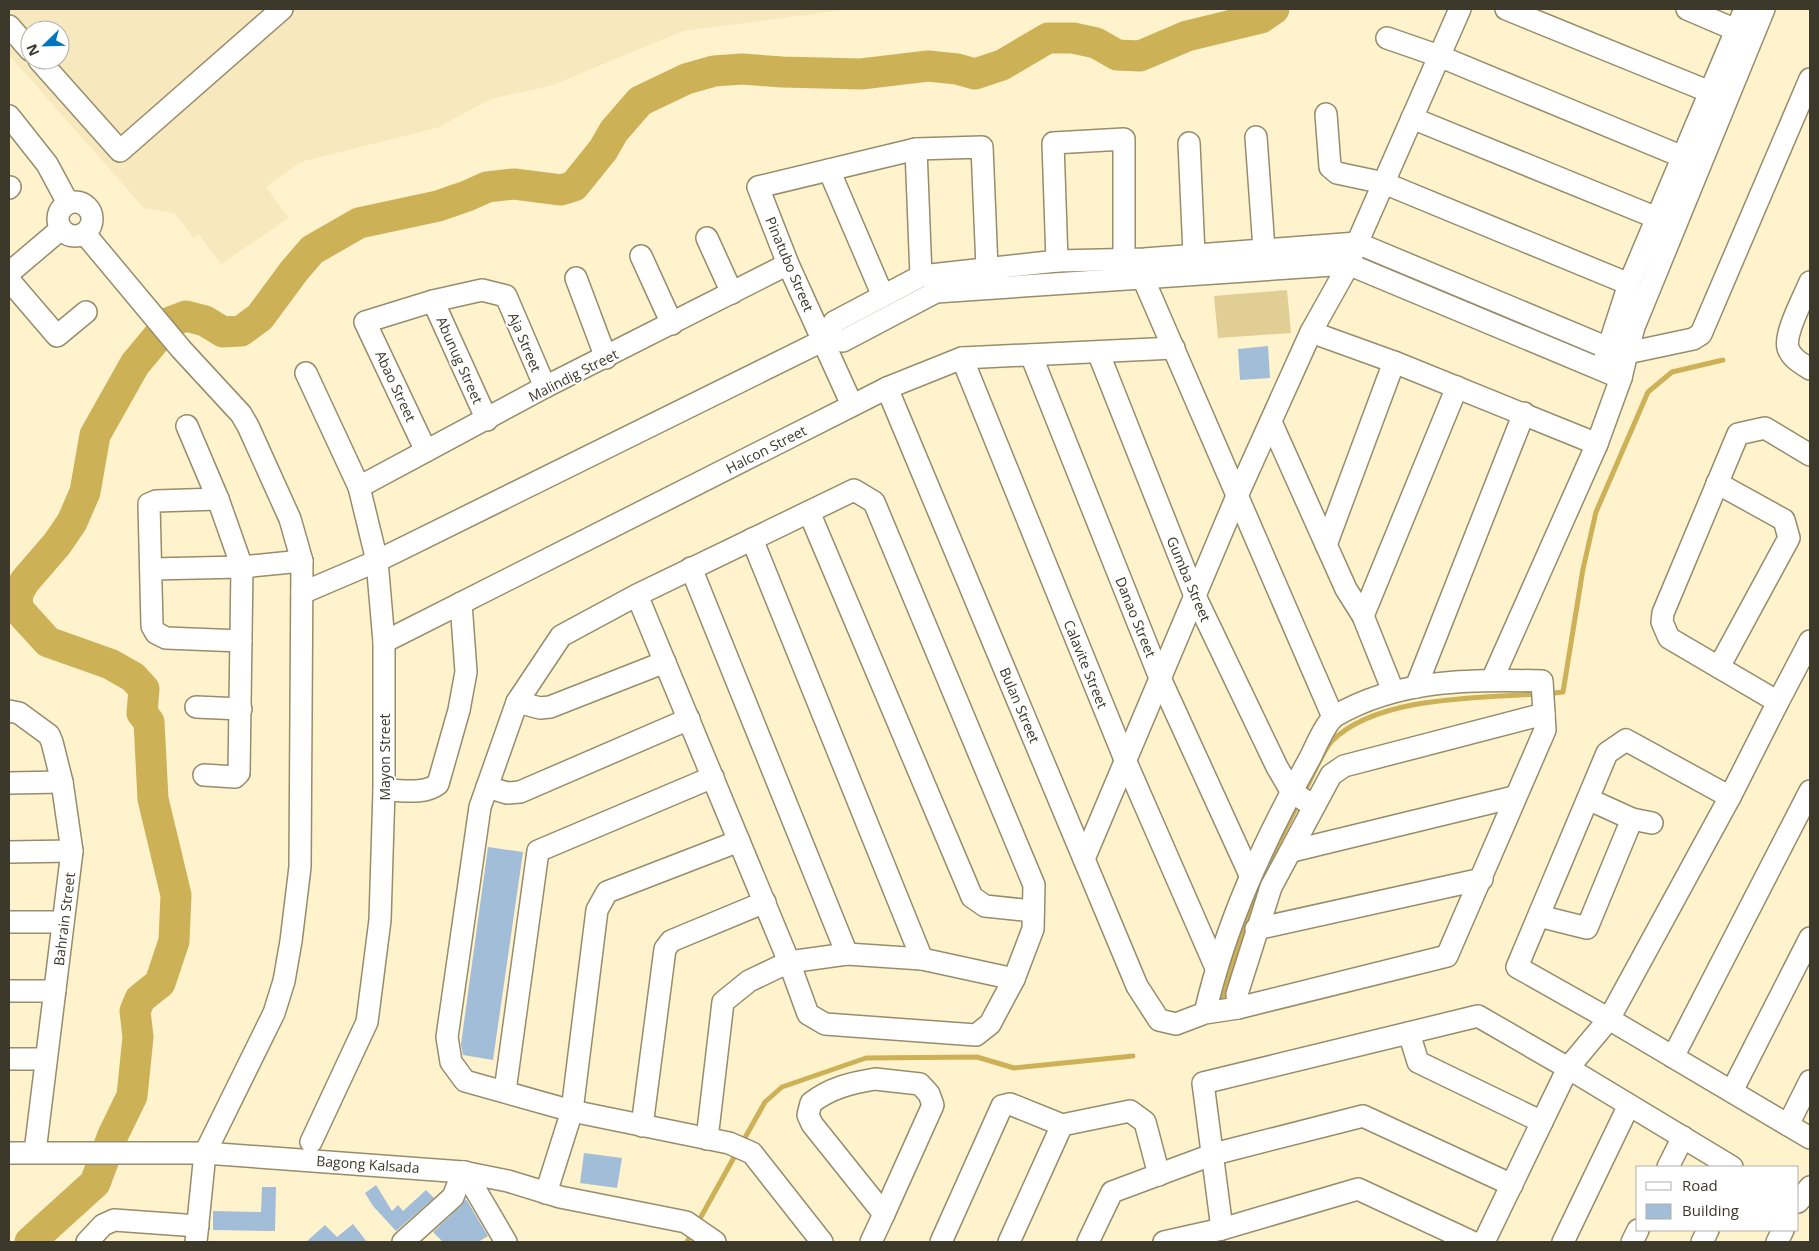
<svg xmlns="http://www.w3.org/2000/svg" width="1819" height="1251" font-family="'Open Sans',sans-serif">
	<style>
		.built { fill: #f7e9bd; fill-rule: evenodd }
		.green { fill: #e1ce95 }
		.lines { fill: none; stroke-linecap: round; stroke-linejoin: round }
		.stream { stroke: #cdb156; stroke-width: 5 }
		.river { stroke: #cdb156; stroke-width: 31 }
		.building { fill: #a1bdd8 }
		.minor-casing { stroke: #978c6b; stroke-width: 24 }
		.minor { stroke: #fff; stroke-width: 21 }
		.labels { text-anchor: middle; dominant-baseline: central; stroke-width: 4.5; stroke-linejoin: round; paint-order: stroke }
		.street-label { font-size: 14px; fill: #3c382a; stroke: #fff }
	</style>
	<rect width="100%" height="100%" fill="#fff3ce"/>
	<path class="built" d="M9,9H853L683,31L553,85L491,99L437,128L301,162L266,187L289,218L221,264L199,235L194,238L174,213L144,208L9,55ZM30,30H60V60H30Z"/>
	<polygon class="green" points="1287,290 1291,333 1218,338 1214,296"/>
	<g class="lines">
		<g class="stream">
			<polyline points="1546,694 1563,692 1583,569 1596,512 1648,392 1672,372 1723,360"/>
			<path d="M1303,795C1310,782 1323,750 1332,741C1377,696 1478,698 1538,694"/>
			<polyline points="1269,861 1299,802"/>
			<polyline points="1222,1001 1248,913 1259,883"/>
			<polyline points="742,1143 765,1102 782,1087 866,1058 977,1057 1014,1068 1133,1056"/>
			<polyline points="697,1224 737,1152"/>
			<polyline points="687,1242 692,1233"/>
		</g>
		<polyline class="river" points="30,1242 95,1183 113,1135 132,1096 138,1037 135,1011 140,999 160,983 174,941 176,895 153,799 149,722 142,713 144,689 133,677 110,664 48,642 17,608 18,593 25,581 57,544 72,522 85,492 95,435 135,364 170,322 186,316 205,321 223,332 241,331 260,317 294,271 312,250 359,223 438,206 467,196 487,187 514,184 561,190 574,186 603,150 614,131 640,101 686,79 714,71 742,69 782,72 861,74 928,66 957,69 975,74 1002,65 1048,38 1073,38 1096,43 1117,55 1140,56 1187,36 1261,18 1274,9"/>
	</g>
	<g class="building">
		<polygon points="1268,346 1270,378 1240,380 1238,349"/>
		<polygon points="488,847 523,852 493,1060 463,1055 461,1044"/>
		<polygon points="584,1153 622,1158 617,1188 580,1183"/>
		<polygon points="376,1185 392,1211 398,1205 403,1211 426,1190 434,1198 396,1231 373,1206 365,1193"/>
		<polygon points="262,1187 276,1187 275,1231 213,1230 213,1211 261,1212"/>
		<polygon points="466,1199 488,1236 478,1242 443,1242 433,1232 461,1206"/>
		<polygon points="353,1224 367,1242 306,1242 325,1225 337,1237"/>
	</g>
	<g class="lines">
		<defs>
			<g id="minor">
				<polyline points="1506,9 1710,92"/>
				<polyline points="1687,9 1736,30"/>
				<polyline points="9,26 30,50"/>
				<polyline points="1387,38 1439,56 1683,157"/>
				<polyline points="39,60 120,151 282,9"/>
				<polyline points="1326,114 1330,167 1337,173 1384,183 1629,284"/>
				<polyline points="9,116 47,164 68,203"/>
				<polyline points="1412,118 1657,218"/>
				<polyline points="1256,137 1264,249"/>
				<polyline points="1189,143 1194,254"/>
				<polyline points="916,149 921,276"/>
				<polyline points="829,170 883,296"/>
				<polyline points="9,188 10,187"/>
				<circle cx="75" cy="219" r="17"/>
				<polyline points="85,234 181,349 241,414 248,426 290,519 302,561 300,867 291,941 284,981 274,1013 205,1153 196,1242"/>
				<polyline points="707,238 732,293"/>
				<polyline points="641,256 672,324"/>
				<polyline points="1057,261 1053,143 1124,139 1124,260"/>
				<polyline points="9,273 61,229"/>
				<polyline points="576,278 606,358"/>
				<polyline points="1143,278 1333,717"/>
				<polyline points="9,280 57,336 86,312"/>
				<path d="M1810,282C1804,297 1784,333 1788,348C1792,359 1801,363 1810,369"/>
				<polyline points="433,301 487,420"/>
				<polyline points="1311,332 1394,362 1597,444 1492,680"/>
				<polyline points="824,340 834,322 921,276 1057,261 1144,259 1357,243 1608,348 1627,353 1634,327 1764,9"/>
				<polyline points="1098,352 1195,596 1277,767 1291,791 1313,806"/>
				<polyline points="1031,355 1160,678 1250,875"/>
				<polyline points="962,358 1126,762 1216,968"/>
				<polyline points="1604,361 1629,284 1745,9"/>
				<polyline points="306,373 359,487 377,561 384,642 384,790 380,920 367,1022 311,1142"/>
				<path d="M887,388L1137,986L1159,1020L1176,1024L1205,1013L1238,1008L1447,956L1545,730L1542,681C1472,679 1398,679 1335,716C1326,722 1315,748 1310,758C1265,839 1226,922 1205,1013"/>
				<polyline points="852,405 788,264 758,187 916,149 982,147 987,268"/>
				<polyline points="1271,422 1346,589 1363,616 1457,387"/>
				<polyline points="187,426 218,499 242,567 239,773 235,777 204,775"/>
				<polyline points="1597,444 1621,378 1627,353 1693,339 1701,334 1810,79"/>
				<polyline points="426,451 365,322 433,301 482,290 506,296 545,387"/>
				<polyline points="1717,483 1784,520 1789,538 1719,667"/>
				<polyline points="359,487 545,387 788,264"/>
				<polyline points="218,499 156,501 149,504 152,626 156,633 166,638 241,641"/>
				<polyline points="809,512 972,897 985,906 1033,911"/>
				<polyline points="752,539 922,959"/>
				<polyline points="1326,545 1394,362"/>
				<polyline points="691,568 847,954"/>
				<polyline points="151,569 242,567 302,561"/>
				<polyline points="302,593 377,561 824,340 843,341 936,292 1348,264 1621,378"/>
				<polyline points="637,595 789,962 808,1014 825,1024 976,1035 990,1024 1014,979 1033,929 1034,885 874,502 854,490 637,595 561,636 517,702 480,807 447,1037 451,1062 465,1081 572,1111 729,1143 752,1153 822,1242"/>
				<polyline points="1363,616 1393,691"/>
				<polyline points="384,642 887,388 962,358 1174,348"/>
				<polyline points="1416,687 1524,413"/>
				<polyline points="517,702 540,708 550,707 665,662"/>
				<polyline points="1778,702 1810,641"/>
				<polyline points="196,707 241,709"/>
				<polyline points="9,711 19,713 49,735 52,742 62,782 72,851 35,1152"/>
				<polyline points="9,783 62,782"/>
				<polyline points="487,787 507,793 520,792 689,719"/>
				<path d="M384,790C401,790 424,795 438,784L459,710L466,672L461,603"/>
				<polyline points="1730,797 1778,702 1669,638 1662,622 1663,613 1738,434 1765,428 1810,455"/>
				<polyline points="1588,799 1632,819"/>
				<polyline points="1292,851 1514,797"/>
				<polyline points="9,852 72,851"/>
				<polyline points="1084,859 1237,496 1311,332 1344,273 1460,9"/>
				<polyline points="1539,916 1587,928 1632,819 1652,823"/>
				<polyline points="9,922 63,922"/>
				<polyline points="1256,929 1482,879"/>
				<polyline points="9,991 55,991"/>
				<polyline points="1238,1008 1237,994 1271,887 1331,775 1344,766 1544,714"/>
				<polyline points="1409,1033 1418,1062 1542,1122"/>
				<polyline points="1673,1057 1810,791"/>
				<polyline points="9,1059 46,1059"/>
				<path d="M875,1079L920,1084L929,1094L933,1105L884,1214L812,1124L808,1115L811,1103C830,1088 851,1083 875,1079Z"/>
				<polyline points="505,1091 538,851 713,777"/>
				<polyline points="1732,1091 1810,938"/>
				<polyline points="1788,1125 1810,1081"/>
				<polyline points="642,1126 665,949 671,941 765,902"/>
				<polyline points="707,1139 723,1002 749,981 789,962 847,954 922,959 1014,979"/>
				<polyline points="9,1153 205,1153 463,1172 508,1181 560,1197 686,1222 715,1242"/>
				<polyline points="1668,1167 1683,1137"/>
				<polyline points="1732,1167 1568,1068 1609,1019 1517,967 1607,753 1626,740 1730,797 1609,1019 1810,1138"/>
				<polyline points="465,1172 506,1242"/>
				<polyline points="546,1193 572,1111 597,910 607,892 739,841"/>
				<polyline points="1798,1202 1810,1187"/>
				<polyline points="1222,1229 1203,1083 1478,1016 1568,1068 1484,1242"/>
				<polyline points="87,1242 103,1225 114,1220 198,1226"/>
				<polyline points="403,1242 453,1197 463,1172"/>
				<polyline points="871,1242 884,1214"/>
				<polyline points="941,1242 1002,1106 1010,1104 1062,1125 1130,1111 1145,1122 1159,1175"/>
				<polyline points="1009,1242 1062,1125"/>
				<polyline points="1088,1242 1112,1192 1214,1154 1363,1116 1512,1185"/>
				<polyline points="1164,1242 1222,1229 1358,1189 1472,1242"/>
				<polyline points="1563,1242 1629,1105"/>
				<polyline points="1632,1242 1638,1230"/>
				<polyline points="1702,1242 1708,1230"/>
				<polyline points="1777,1242 1783,1230"/>
			</g>
		</defs>
		<use href="#minor" class="minor-casing"/>
		<use href="#minor" class="minor"/>
	</g>
	<g class="labels">
		<g class="street-label">
			<text transform="translate(790 264) rotate(67)">Pinatubo Street</text>
			<text transform="translate(525 342) rotate(67)">Aja Street</text>
			<text transform="translate(460 360) rotate(66)">Abunug Street</text>
			<text transform="translate(573 375) rotate(-27)">Malindig Street</text>
			<text transform="translate(396 386) rotate(65)">Abao Street</text>
			<text transform="translate(766 449) rotate(-27)">Halcon Street</text>
			<text transform="translate(1189 579) rotate(67)">Gumba Street</text>
			<text transform="translate(1136 617) rotate(68)">Danao Street</text>
			<text transform="translate(1086 664) rotate(68)">Calavite Street</text>
			<text transform="translate(1020 705) rotate(67)">Bulan Street</text>
			<text transform="translate(384 757) rotate(-90)">Mayon Street</text>
			<text transform="translate(64 919) rotate(-83)">Bahrain Street</text>
			<text transform="translate(368 1164) rotate(4)">Bagong Kalsada</text>
		</g>
	</g>
	<rect width="1819" height="1251" fill="none" stroke="#3c382a" stroke-width="20"/>
	<rect x="1636" y="1166" width="162" height="65" fill="#ffffff" stroke="#b1afaa"/>
	<rect x="1646" y="1182" width="25" height="8" fill="#ffffff" stroke="#b1afaa"/>
	<text x="1682" y="1191" font-size="15" fill="#3c382a">Road</text>
	<rect x="1646" y="1204" width="25" height="15" fill="#a1bdd8" stroke="#b1afaa"/>
	<text x="1682" y="1216" font-size="15" fill="#3c382a">Building</text>
	<g transform="translate(45 45) rotate(247)"><circle r="24" fill="#ffffff" stroke="#b1afaa"/>
	<path d="M0-4L9 19L0 12L-9 19Z" fill="#0075bf"/>
	<text y="-8" font-size="14" font-weight="bold" text-anchor="middle" fill="#3c382a">N</text>
	</g>
</svg>
